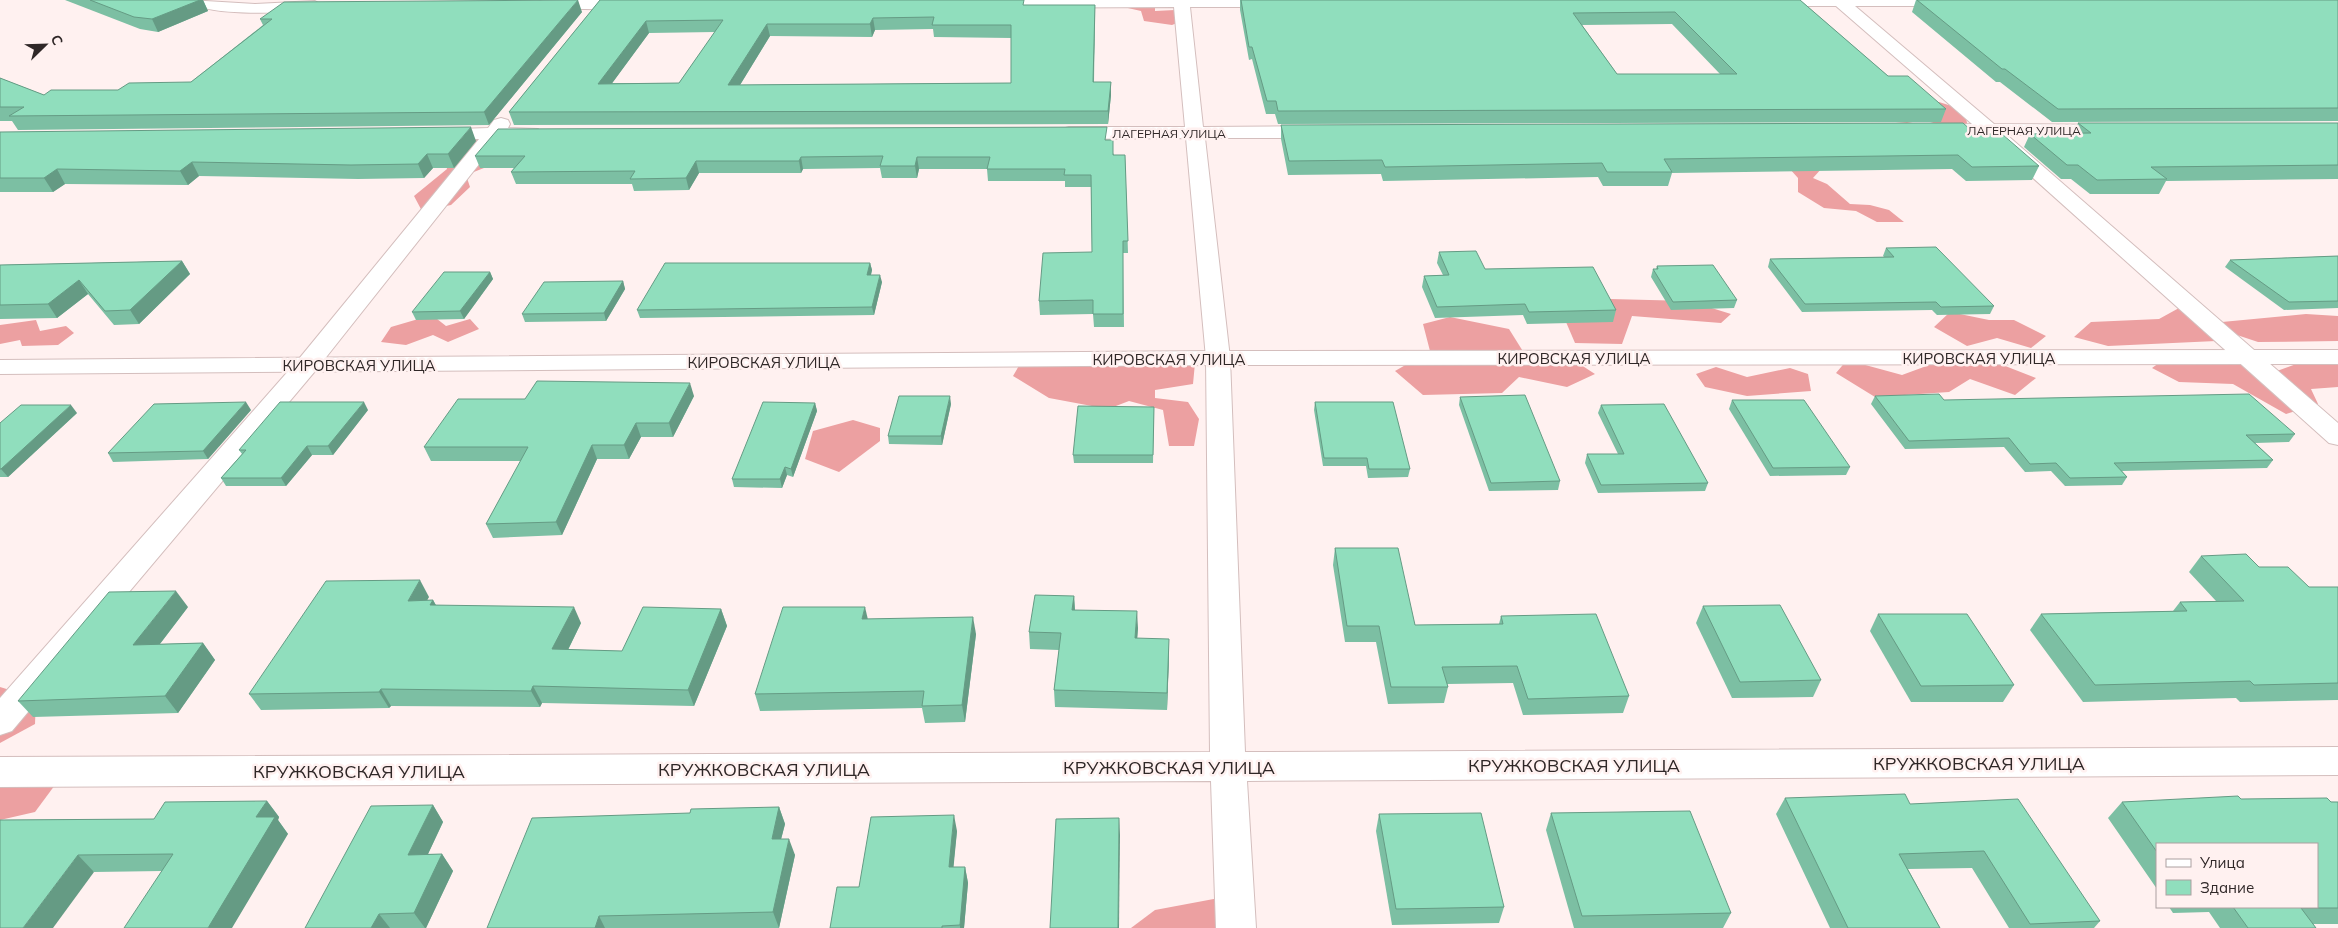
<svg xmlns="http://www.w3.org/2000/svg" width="2338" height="928" font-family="Mulish,sans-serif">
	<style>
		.forest { fill: #eca0a1 }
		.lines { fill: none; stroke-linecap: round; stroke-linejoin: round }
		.minor-casing { stroke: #d4bebd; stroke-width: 2 }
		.tertiary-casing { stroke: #d4bebd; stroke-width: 2 }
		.minor { fill: #fff; fill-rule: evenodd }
		.tertiary { fill: #fff; fill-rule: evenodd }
		.wall { fill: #7cbfa3; fill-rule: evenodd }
		.shaded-wall { fill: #659b84 }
		.building { fill: #90debd; stroke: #659b84; fill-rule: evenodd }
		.labels { text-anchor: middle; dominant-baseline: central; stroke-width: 5; stroke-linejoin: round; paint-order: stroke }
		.far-street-label { font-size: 12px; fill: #2f2727; stroke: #fff1f0 }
		.street-label { font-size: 15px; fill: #2f2727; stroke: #fff1f0 }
		.near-street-label { font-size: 18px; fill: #2f2727; stroke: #fff1f0 }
	</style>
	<rect width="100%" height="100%" fill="#fff1f0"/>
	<g class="forest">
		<polygon points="1155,0 1155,11 1175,10 1187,19 1172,25 1144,21 1141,11 1119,6"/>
		<polygon points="1939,102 1964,110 1968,127 1946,127 1924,120 1907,123 1884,121 1924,110"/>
		<polygon points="481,137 493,146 484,168 466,175 470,187 451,205 422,211 414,196 447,169 445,160 463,143"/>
		<polygon points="1789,168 1822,168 1813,178 1827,184 1850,204 1870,205 1889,210 1904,222 1877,222 1856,211 1824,208 1798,192 1798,178"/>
		<polygon points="1610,299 1689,301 1731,314 1721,323 1632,316 1622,344 1575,343 1566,322"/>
		<polygon points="2179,308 2222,322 2306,314 2338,316 2338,341 2258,342 2234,334 2216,341 2108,346 2074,337 2091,322 2159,319"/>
		<polygon points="1950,312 1989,320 2014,320 2046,336 2031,348 1997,338 1967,346 1934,327"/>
		<polygon points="432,315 446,326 470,319 479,329 448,342 433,335 406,345 381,342 391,327"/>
		<polygon points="1450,317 1509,329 1524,353 1578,363 1595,374 1567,387 1519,377 1502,393 1423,395 1395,371 1430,351 1423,324"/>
		<polygon points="36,320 40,331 66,326 74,333 58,345 22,346 20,340 0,344 0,325"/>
		<polygon points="2318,356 2338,360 2338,387 2311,389 2318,404 2286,414 2233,384 2179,382 2152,368 2166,358 2239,361 2277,371"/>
		<polygon points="1847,360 1902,375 1940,361 1972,366 1995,362 2036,378 2015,395 1970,379 1949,392 1875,397 1836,373"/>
		<polygon points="1195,363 1193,384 1155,390 1155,398 1188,402 1199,419 1194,446 1169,446 1163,410 1129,401 1108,409 1049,398 1013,376 1020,364"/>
		<polygon points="1716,367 1747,377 1790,368 1808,374 1811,391 1747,396 1705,387 1696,374"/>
		<polygon points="853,420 880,428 880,441 839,472 805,459 813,431"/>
		<polygon points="0,687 36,698 35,724 0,743"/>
		<polygon points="69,766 35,812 0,820 0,776"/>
		<polygon points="1219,898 1222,928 1131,928 1155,910"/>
	</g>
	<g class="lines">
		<defs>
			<g id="minor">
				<path d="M189,0L255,4L315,1L323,6L315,11C292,12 202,18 189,0Z"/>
				<polygon points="543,0 632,0 640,5 632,10 537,8 535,5 537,2"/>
				<polygon points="982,0 1283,0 1285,2 1277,7 1190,7 1203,127 1318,126 1325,128 1327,132 1325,136 1318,138 1205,138 1230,358 1245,752 2338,747 2338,775 1247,781 1256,928 1216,928 1211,781 0,787 0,757 1210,752 1206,358 1186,138 1069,139 1062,137 1060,133 1062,129 1069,127 1185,127 1174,7 988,8 983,6 980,3"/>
				<polygon points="1758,0 1959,0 1957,4 1952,6 1855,6 1994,124 2118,125 2120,129 2118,133 2111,135 2007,135 2338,423 2338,445 2329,443 1985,135 1927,134 1925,130 1927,126 1972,124 1836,6 1765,6 1760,4"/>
				<polygon points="501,118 508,120 510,124 508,128 538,129 540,133 538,137 499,139 316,370 12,731 0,735 0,698 298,360 479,139 436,140 429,138 427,134 429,130 488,128 494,120"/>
			</g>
			<polygon id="tertiary" points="2338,350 2338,364 1218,365 0,374 0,360 1218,351"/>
		</defs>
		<use href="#minor" class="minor-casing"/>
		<use href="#tertiary" class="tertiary-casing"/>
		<use href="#minor" class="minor"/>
		<use href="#tertiary" class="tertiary"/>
	</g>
	<g class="wall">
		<polygon points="65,0 203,0 208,11 158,32 140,29"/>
		<path d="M600,0L1025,5H1095V17L1094,82H1111V95L1108,124L514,125L509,112ZM933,29L934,37L1011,38V83L740,85L770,36L872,37L875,30ZM715,32L679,83H612L649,33Z"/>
		<path d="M1240,0H1800L1888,76L1946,109L1941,122L1278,124L1275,114H1266L1252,59L1249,60L1240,10ZM1672,24L1720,74H1617L1582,25Z"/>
		<polygon points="1916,0 2338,0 2338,121 2052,122 2000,82 1996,82 1912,12"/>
		<polygon points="582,12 489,125 18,130 12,121 0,121 0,78 44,95 118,90 191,82 263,25 260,19"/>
		<polygon points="2078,123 2338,123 2338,179 2166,181 2159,194 2090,194 2071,179 2061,179 2024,147 2030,134 2073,133"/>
		<polygon points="1281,125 1972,131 1986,134 2039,166 2032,180 1966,181 1952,169 1672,173 1668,186 1603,186 1598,177 1383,181 1381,174 1288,175 1281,139"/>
		<polygon points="0,132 476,141 454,168 433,168 424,178 358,179 199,176 188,185 65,184 53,192 0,192"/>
		<polygon points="1107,140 1114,155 1125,155 1128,253 1123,253 1124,327 1094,327 1093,314 1040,315 1039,301 1092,252 1091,187 1065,187 1065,181 988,181 987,169 919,169 917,178 882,178 880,168 803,169 801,173 699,173 689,190 634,191 632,184 516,184 511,172 514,168 480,168 475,156"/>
		<polygon points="1886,248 1994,306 1990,314 1937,315 1932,310 1802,312 1768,267 1770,259 1884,257 1883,256"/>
		<polygon points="1439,252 1485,269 1616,310 1613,322 1527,324 1523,315 1435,318 1422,287 1424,276 1443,275 1437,263"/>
		<polygon points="2338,256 2338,308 2284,310 2225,267 2230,260"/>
		<polygon points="182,261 190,274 139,324 114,325 88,294 57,318 0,319 0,265"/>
		<polygon points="870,263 872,270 871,275 882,282 874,315 640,318 637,310"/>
		<polygon points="1657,266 1737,300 1734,308 1671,310 1651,277 1653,269 1656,269"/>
		<polygon points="490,272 493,279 464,319 416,320 412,312"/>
		<polygon points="623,281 625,289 606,321 525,322 522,314"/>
		<polygon points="694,396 673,437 641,437 629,459 597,459 562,535 493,538 486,524 521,461 431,461 424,447 525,399"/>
		<polygon points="1875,396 1944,400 2295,434 2289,442 2255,443 2273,460 2267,468 2122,471 2127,477 2122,485 2065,486 2051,471 2025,472 2004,447 1905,449 1871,404"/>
		<polygon points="1460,397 1560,481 1558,490 1489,491 1459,405"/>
		<polygon points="1732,400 1850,467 1846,475 1770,476 1729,409"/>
		<polygon points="1315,402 1410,469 1408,477 1368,478 1366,466 1323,466 1314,410"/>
		<polygon points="815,403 817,411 793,477 787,475 782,488 734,487 732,479"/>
		<polygon points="951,404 942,445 889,444 888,436"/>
		<polygon points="1601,405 1708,483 1705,491 1598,493 1585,463 1587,454 1618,454 1598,413"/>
		<polygon points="1154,407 1153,463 1074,463 1073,455"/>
		<polygon points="251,410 208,459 113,462 108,453"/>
		<polygon points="368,410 333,455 312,455 286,486 226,486 221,478 242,454 239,450"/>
		<polygon points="77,413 8,477 0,477 0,423"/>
		<polygon points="1335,548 1415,625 1499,624 1501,616 1629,696 1623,713 1523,715 1513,683 1447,684 1448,687 1444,703 1388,704 1376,642 1345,642 1333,565"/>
		<polygon points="2201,556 2259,567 2309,587 2338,587 2338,700 2240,702 2236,698 2083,702 2030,630 2041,614 2173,611 2180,602 2216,601 2189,572"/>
		<polygon points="1074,596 1075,610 1138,628 1137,638 1169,656 1167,710 1055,707 1054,690 1059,650 1030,649 1029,632"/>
		<polygon points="429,597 427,600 433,600 436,605 581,623 568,650 622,651 721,609 727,626 694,706 542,703 540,707 391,706 389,708 261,710 249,694"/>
		<polygon points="1703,606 1821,680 1813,697 1732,698 1696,623"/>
		<polygon points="188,607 160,644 203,643 215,660 178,713 33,717 18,701"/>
		<polygon points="1878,614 2014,685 2003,702 1911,702 1870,631"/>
		<polygon points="867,619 976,634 965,722 925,723 922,708 760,711 755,694"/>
		<polygon points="1785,798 1910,804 2100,921 2094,928 2009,928 1972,868 1908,869 1940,928 1830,928 1776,814"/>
		<polygon points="2241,799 2338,802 2338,924 2313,924 2316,928 2220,928 2209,912 2173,913 2169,907 2317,907 2157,844 2157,889 2108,818 2122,802"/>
		<polygon points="267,801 279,817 278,820 288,834 162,871 94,872 0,820 154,819"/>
		<polygon points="433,805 443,822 428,854 442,854 453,871 426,928 305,928"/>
		<polygon points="779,807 785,824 781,839 795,855 779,928 487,928 690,813"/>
		<polygon points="1551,813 1731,913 1723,928 1574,928 1546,830"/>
		<polygon points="1379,814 1504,907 1499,923 1392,925 1376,831"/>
		<polygon points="957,831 953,867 965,867 968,883 964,928 830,928 859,887"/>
	</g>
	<g class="shaded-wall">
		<polygon points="200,0 203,0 208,11 158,32 152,19"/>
		<polygon points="578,0 582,12 489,125 484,112"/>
		<polygon points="1095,5 1095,17 1093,95 1093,82"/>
		<polygon points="873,18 875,30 872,37 870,24"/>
		<polygon points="646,21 649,33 602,97 598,84"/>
		<polygon points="767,24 770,36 732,98 728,85"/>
		<polygon points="1111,82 1111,95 1108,124 1108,111"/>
		<polygon points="471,127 476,141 454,168 448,154"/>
		<polygon points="427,154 433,168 424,178 418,164"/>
		<polygon points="801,157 803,169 801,173 799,161"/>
		<polygon points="917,157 919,169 917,178 915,166"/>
		<polygon points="696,161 699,173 689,190 686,178"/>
		<polygon points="192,162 199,176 188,185 180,171"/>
		<polygon points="57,169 65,184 53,192 44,178"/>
		<polygon points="182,261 190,274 139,324 130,310"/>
		<polygon points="870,263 872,270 869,282 867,275"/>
		<polygon points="490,272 493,279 464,319 460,311"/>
		<polygon points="880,275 882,282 874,315 872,307"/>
		<polygon points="79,280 88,294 57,318 48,304"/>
		<polygon points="623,281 625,289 606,321 604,313"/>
		<polygon points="690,383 694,396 673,437 669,423"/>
		<polygon points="950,396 951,404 942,445 941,436"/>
		<polygon points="246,402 251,410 208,459 203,451"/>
		<polygon points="364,402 368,410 333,455 328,446"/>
		<polygon points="815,403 817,411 793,477 791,469"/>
		<polygon points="71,405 77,413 8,477 1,469"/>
		<polygon points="636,423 641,437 629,459 624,445"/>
		<polygon points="592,445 597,459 562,535 556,522"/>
		<polygon points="307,446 312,455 286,486 281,478"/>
		<polygon points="785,467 787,475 782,488 780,479"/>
		<polygon points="420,580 429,597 417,617 408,601"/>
		<polygon points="176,591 188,607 146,662 133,645"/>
		<polygon points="1074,596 1075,612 1072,610"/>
		<polygon points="433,600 442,617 430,605"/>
		<polygon points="574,607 581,623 560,666 552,649"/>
		<polygon points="865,607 869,624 862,619"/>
		<polygon points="721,609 727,626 694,706 688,690"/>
		<polygon points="1137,611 1138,628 1136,655 1135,638"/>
		<polygon points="973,617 976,634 965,722 962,705"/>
		<polygon points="1169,639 1169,656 1167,710 1167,693"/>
		<polygon points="203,643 215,660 178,713 165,696"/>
		<polygon points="533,686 542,703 540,707 531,691"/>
		<polygon points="381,689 391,706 389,708 379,692"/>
		<polygon points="267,801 279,817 278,820 288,834 232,928 208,928 256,817"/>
		<polygon points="433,805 443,822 420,871 408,855"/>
		<polygon points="779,807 785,824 777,855 772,839"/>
		<polygon points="954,815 957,831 952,883 949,867"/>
		<polygon points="1119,818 1120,835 1119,928 1118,928"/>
		<polygon points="789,839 795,855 779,928 773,912"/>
		<polygon points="442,854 453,871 426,928 425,928 414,913"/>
		<polygon points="78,855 94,872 53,928 23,928"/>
		<polygon points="965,867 968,883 964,928 960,928 960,925"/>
		<polygon points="379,914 390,928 371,928"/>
		<polygon points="599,916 605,928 595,928"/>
	</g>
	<g class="building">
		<polygon points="90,0 200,0 152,19 134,17"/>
		<polygon points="578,0 484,112 9,116 24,107 0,107 0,78 44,95 51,90 118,90 129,83 191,82 272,19 260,19 284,2"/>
		<path d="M600,0H1024L1023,5H1095L1093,82H1111L1108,111L509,112ZM934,17L932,25H1011V83L728,85L767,24H870L873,18ZM723,20L679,83L598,84L646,21Z"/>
		<path d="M1241,0H1800L1888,76H1908L1946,109L1278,111L1276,101H1267L1252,47H1249ZM1675,12L1737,74H1617L1573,13Z"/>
		<polygon points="1917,0 2338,0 2338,108 2058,109 2005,69 2002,69"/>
		<polygon points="1963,123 1972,131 1982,131 1986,134 2002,134 2039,166 1972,167 1958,155 1664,159 1672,172 1607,172 1602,163 1385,167 1382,160 1289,161 1281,125"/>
		<polygon points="2078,123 2338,123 2338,165 2151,167 2167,179 2097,180 2078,165 2067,165 2030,134 2091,133"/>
		<polygon points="471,127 448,154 427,154 418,164 351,165 192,162 180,171 57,169 44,178 0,178 0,132"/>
		<polygon points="1107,127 1105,140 1113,140 1113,155 1125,155 1128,241 1123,241 1123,314 1093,314 1093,300 1039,301 1043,253 1092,252 1091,175 1064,175 1065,169 987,169 990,157 917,157 915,166 880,166 883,156 801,157 799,161 696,161 686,178 630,179 635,171 511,172 525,156 475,156 498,129"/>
		<polygon points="1936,247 1994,306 1941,307 1936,302 1805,304 1770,259 1894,257 1886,248"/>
		<polygon points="1476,251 1485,269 1593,267 1616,310 1529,312 1525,304 1437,307 1424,276 1449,275 1439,252"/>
		<polygon points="2338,256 2338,301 2289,302 2230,260"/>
		<polygon points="182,261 130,310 105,311 79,280 48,304 0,305 0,265"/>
		<polygon points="665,263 870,263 867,275 880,275 872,307 637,310"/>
		<polygon points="1713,265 1737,300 1673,302 1653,269 1658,269 1657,266"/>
		<polygon points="444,272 490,272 460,311 412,312"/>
		<polygon points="623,281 604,313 522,314 544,282"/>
		<polygon points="537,381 690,383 669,423 636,423 624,445 592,445 556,522 486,524 528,447 424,447 458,399 525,399"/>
		<polygon points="1939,394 1944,400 2249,394 2295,434 2246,435 2273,460 2114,463 2127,477 2070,478 2056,463 2030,464 2009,438 1909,441 1875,396"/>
		<polygon points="1525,395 1560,481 1491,483 1460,397"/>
		<polygon points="899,396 950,396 941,436 888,436"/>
		<polygon points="1732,400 1804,400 1850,467 1773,468"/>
		<polygon points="246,402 203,451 108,453 154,404"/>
		<polygon points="280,402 364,402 328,446 307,446 281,478 221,478 246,450 239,450"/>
		<polygon points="763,402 815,403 791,469 785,467 780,479 732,479"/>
		<polygon points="1315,402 1393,402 1410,469 1369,469 1367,458 1324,458"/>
		<polygon points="1664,404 1708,483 1601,485 1587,454 1624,454 1601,405"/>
		<polygon points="21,405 71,405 1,469 0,469 0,423"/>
		<polygon points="1078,406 1154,407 1153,455 1073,455"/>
		<polygon points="1335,548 1398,548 1415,625 1503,624 1501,616 1596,614 1629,696 1528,699 1517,666 1442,667 1448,687 1391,687 1379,626 1347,626"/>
		<polygon points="2246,554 2259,567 2288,567 2309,587 2338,587 2338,683 2254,685 2250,681 2095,685 2041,614 2187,611 2180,602 2244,601 2201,556"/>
		<polygon points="420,580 408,601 433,600 430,605 574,607 552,649 622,651 643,607 721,609 688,690 533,686 531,691 381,689 379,692 249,694 326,581"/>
		<polygon points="176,591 133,645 203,643 165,696 18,701 109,592"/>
		<polygon points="1035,595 1074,596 1072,610 1137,611 1135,638 1169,639 1167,693 1054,690 1061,633 1029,632"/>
		<polygon points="1780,605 1821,680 1740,682 1703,606"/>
		<polygon points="783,607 865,607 862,619 973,617 962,705 922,706 924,691 755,694"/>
		<polygon points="1878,614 1967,614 2014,685 1921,686"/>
		<polygon points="1905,794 1910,804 2018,799 2100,921 2030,924 1984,851 1899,854 1940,928 1848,928 1785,798"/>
		<polygon points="2238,796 2241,799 2327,798 2331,802 2338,802 2338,908 2301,908 2316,928 2248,928 2233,907 2317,907 2317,844 2157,844 2157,852 2122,802"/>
		<polygon points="267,801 256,817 275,817 208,928 124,928 173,854 78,855 23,928 0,928 0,820 154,819 165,802"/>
		<polygon points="433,805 408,855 442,854 414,913 379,914 371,928 305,928 371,806"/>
		<polygon points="779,807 772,839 789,839 773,912 599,916 595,928 487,928 532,818 690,813 691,809"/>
		<polygon points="1690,811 1731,913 1582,916 1551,813"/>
		<polygon points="1481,813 1504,907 1396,909 1379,814"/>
		<polygon points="954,815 949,867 965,867 960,925 942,926 942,928 830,928 837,887 859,887 871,817"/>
		<polygon points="1119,818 1118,928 1050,928 1056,819"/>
	</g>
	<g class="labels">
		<g class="far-street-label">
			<text x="2024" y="130">ЛАГЕРНАЯ УЛИЦА</text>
			<text x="1169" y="133">ЛАГЕРНАЯ УЛИЦА</text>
		</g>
		<g class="street-label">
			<text x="1574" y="358">КИРОВСКАЯ УЛИЦА</text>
			<text x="1979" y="358">КИРОВСКАЯ УЛИЦА</text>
			<text x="1169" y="359">КИРОВСКАЯ УЛИЦА</text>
			<text x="764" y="362">КИРОВСКАЯ УЛИЦА</text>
			<text x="359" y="365">КИРОВСКАЯ УЛИЦА</text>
		</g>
		<g class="near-street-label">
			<text x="1979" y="763">КРУЖКОВСКАЯ УЛИЦА</text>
			<text x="1574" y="765">КРУЖКОВСКАЯ УЛИЦА</text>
			<text x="1169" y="767">КРУЖКОВСКАЯ УЛИЦА</text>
			<text x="764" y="769">КРУЖКОВСКАЯ УЛИЦА</text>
			<text x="359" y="771">КРУЖКОВСКАЯ УЛИЦА</text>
		</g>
	</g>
	<rect x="2156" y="843" width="162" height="65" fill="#fff1f0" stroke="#aca0a0"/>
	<rect x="2166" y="859" width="25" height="8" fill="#ffffff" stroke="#aca0a0"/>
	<text x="2200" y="868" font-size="15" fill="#2f2727">Улица</text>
	<rect x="2166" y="880" width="25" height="15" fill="#90debd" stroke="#aca0a0"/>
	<text x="2200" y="893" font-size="15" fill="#2f2727">Здание</text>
	<g transform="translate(45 45) rotate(67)" stroke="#fff1f0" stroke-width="4" paint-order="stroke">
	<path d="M0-4L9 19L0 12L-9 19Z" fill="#2f2727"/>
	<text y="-8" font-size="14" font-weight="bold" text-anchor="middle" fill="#2f2727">С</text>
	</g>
</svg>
